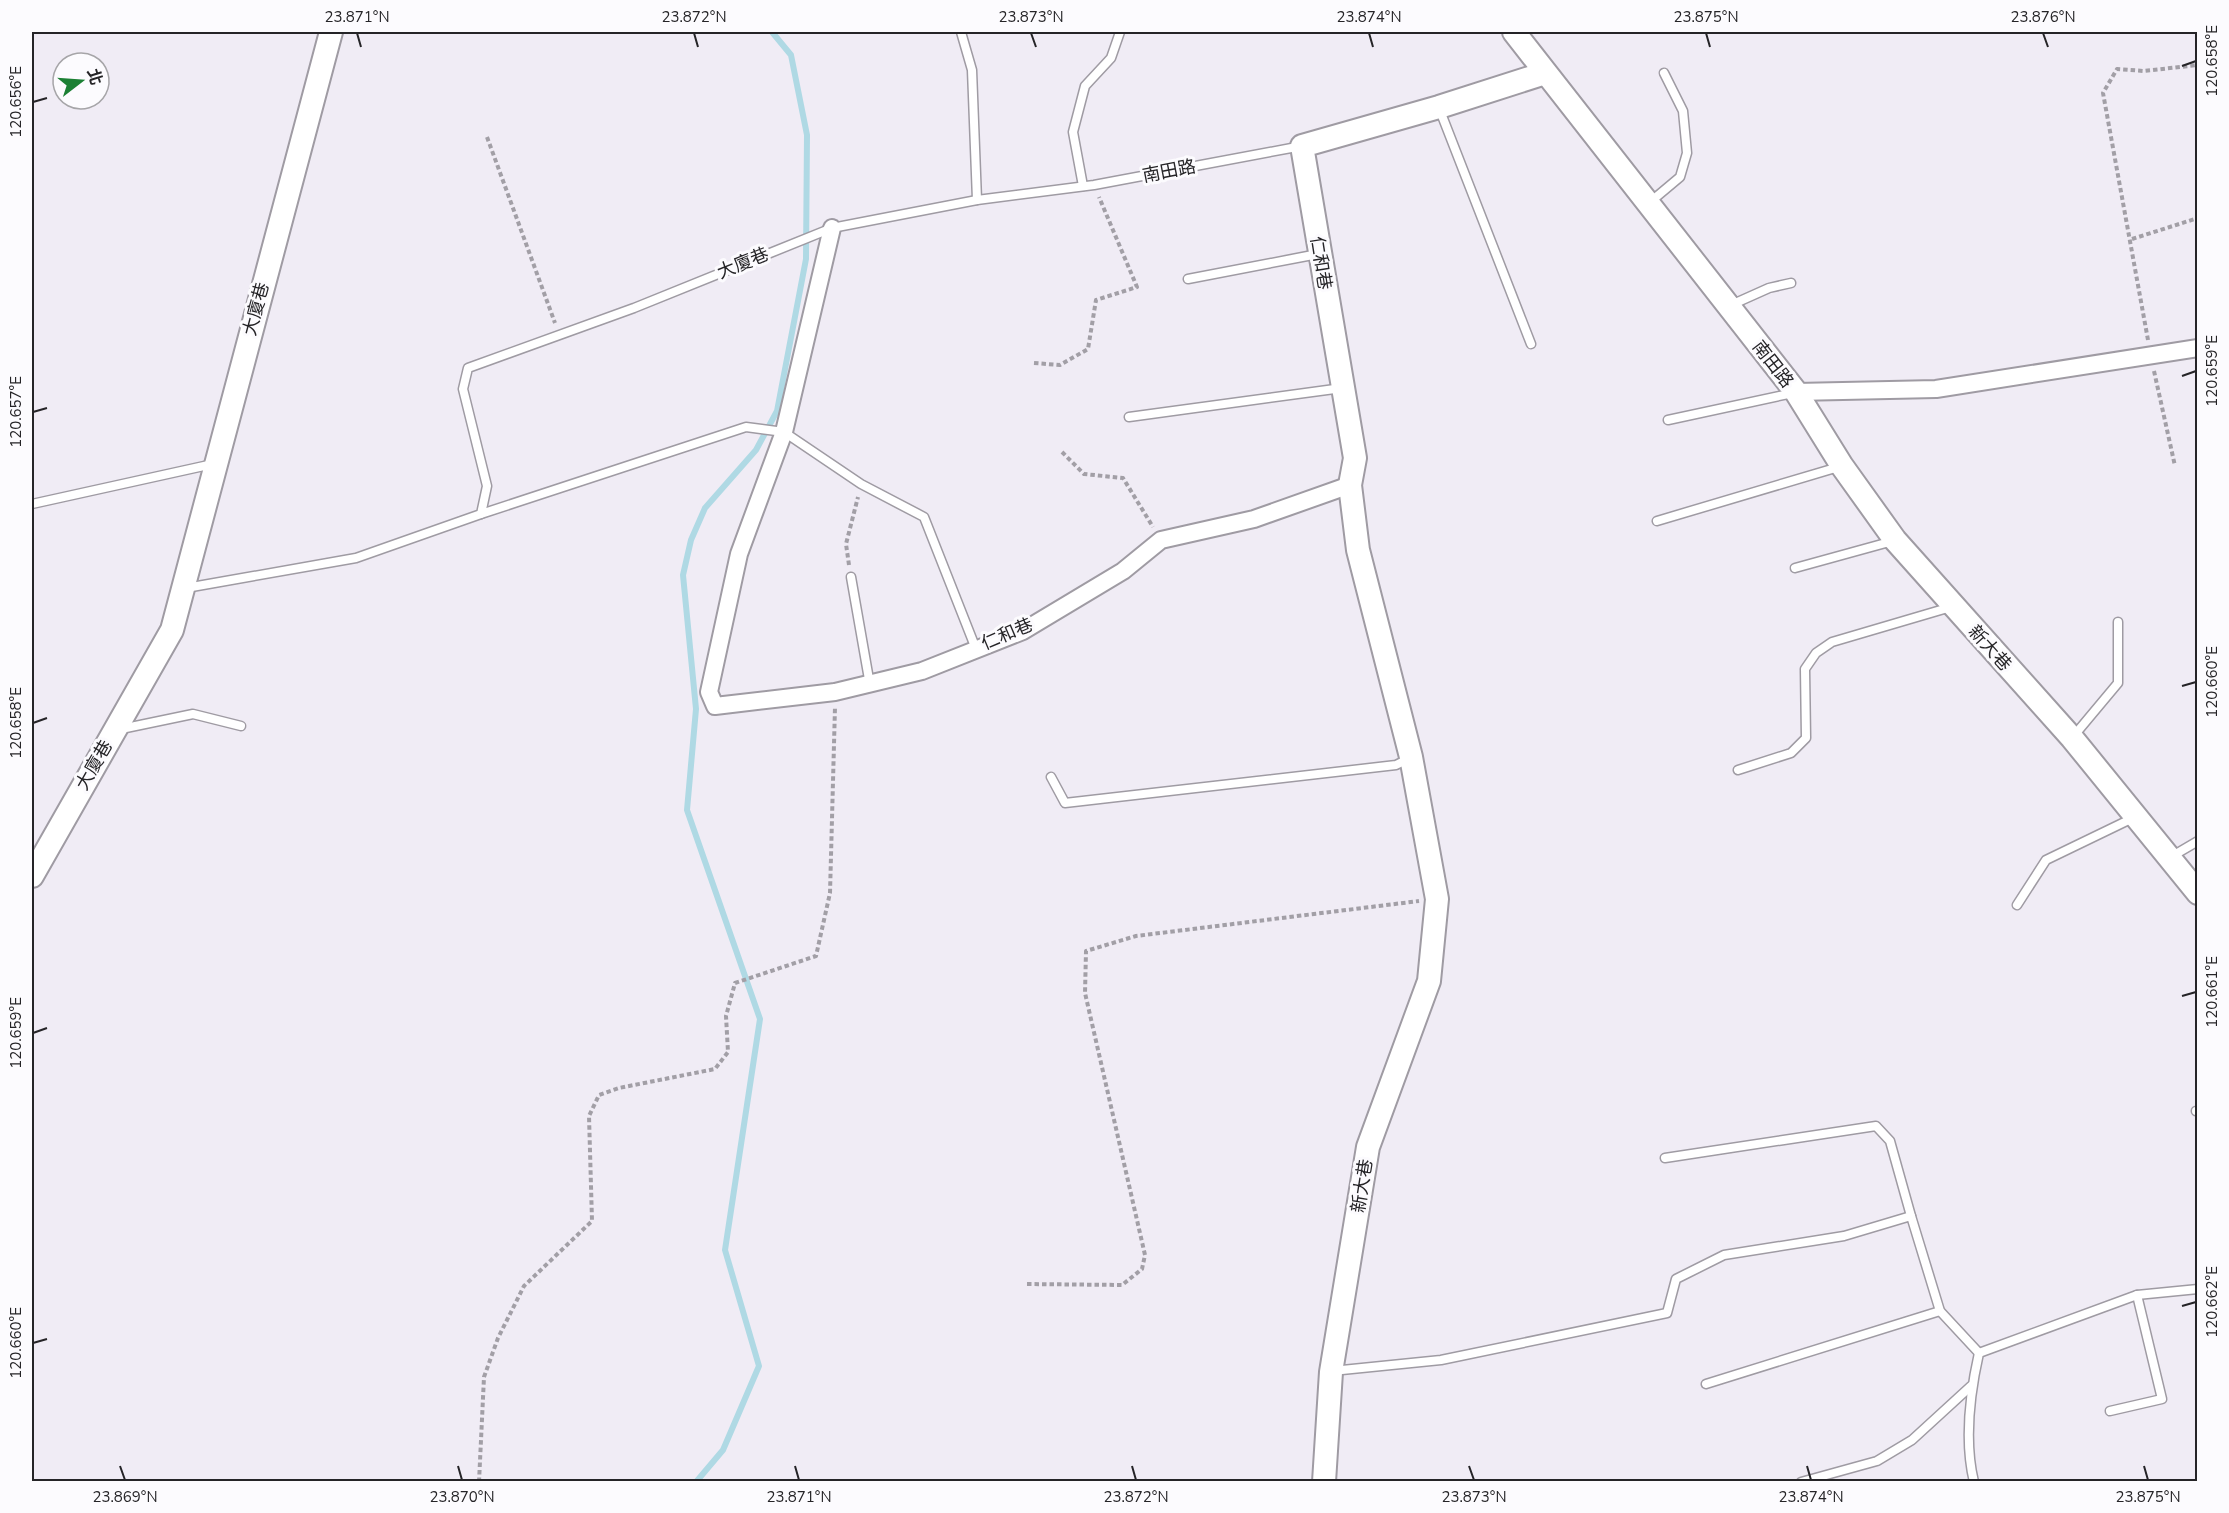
<svg xmlns="http://www.w3.org/2000/svg" width="2229" height="1513" font-family="'Nunito Sans','Noto Sans TC',sans-serif">
	<style>
		.lines { fill: none; stroke-linecap: round; stroke-linejoin: round }
		.stream { stroke: #afd9e4; stroke-width: 6 }
		.lane-casing { stroke: #9f9ba3; stroke-width: 11 }
		.street-casing { stroke: #9f9ba3; stroke-width: 20 }
		.secondary-casing { stroke: #9f9ba3; stroke-width: 26 }
		.path { stroke: #a29fa6; stroke-width: 4; stroke-dasharray: 4.5 3; stroke-linecap: butt }
		.lane { stroke: #fff; stroke-width: 8 }
		.street { stroke: #fff; stroke-width: 16 }
		.secondary { stroke: #fff; stroke-width: 22 }
		.ticks { fill: none; stroke: #252427; stroke-width: 2 }
		.labels { text-anchor: middle; dominant-baseline: central; stroke-width: 6; stroke-linejoin: round; paint-order: stroke }
		.street-label { font-size: 18px; fill: #252427; stroke: #fcfbfe }
		.neatline { fill: none; stroke: #252427; stroke-width: 2 }
		.ticks-label { font-size: 15px; text-anchor: middle; fill: #252427 }
	</style>
	<rect width="100%" height="100%" fill="#f0ecf5"/>
	<g class="lines">
		<polyline class="stream" points="696,1482 723,1450 759,1366 725,1250 760,1019 687,810 696,709 683,575 691,540 705,508 756,450 777,411 806,259 807,135 791,55 772,32"/>
		<defs>
			<g id="lane">
				<polyline points="961,32 972,70 977,200"/>
				<polyline points="1439,108 1531,344"/>
				<polyline points="1083,186 1073,132 1085,86 1111,58 1120,32"/>
				<polyline points="1649,203 1680,177 1687,153 1683,111 1664,73"/>
				<polyline points="1188,279 1318,254"/>
				<polyline points="1731,305 1769,288 1791,283"/>
				<polyline points="1129,417 1342,388"/>
				<polyline points="1668,420 1793,393"/>
				<polyline points="32,504 213,464"/>
				<polyline points="481,514 746,427 784,432 861,484 924,517 976,649"/>
				<polyline points="1657,521 1842,466"/>
				<polyline points="1795,568 1893,541"/>
				<polyline points="851,577 870,685"/>
				<polyline points="186,588 356,558 481,514 487,486 463,389 468,368 634,308 832,228 977,200 1094,185 1302,146"/>
				<polyline points="121,729 193,714 241,726"/>
				<polyline points="2072,738 2118,683 2118,622"/>
				<polyline points="1738,770 1791,753 1806,738 1805,669 1816,653 1832,642 1951,607"/>
				<polyline points="1051,777 1065,803 1396,765 1410,758"/>
				<polyline points="2169,858 2198,841"/>
				<polyline points="2017,905 2046,860 2135,817"/>
				<polyline points="2196,1111 2198,1111"/>
				<polyline points="1665,1158 1876,1126 1890,1141 1911,1216"/>
				<polyline points="1332,1371 1441,1360 1667,1313 1676,1279 1724,1255 1844,1236 1911,1216 1940,1311 1979,1353"/>
				<polyline points="1706,1384 1940,1311"/>
				<polyline points="2110,1411 2162,1399 2137,1295"/>
				<polyline points="1801,1482 1877,1461 1912,1440 1971,1386"/>
				<path d="M1974,1482C1964,1441 1970,1393 1979,1353L2137,1295L2198,1289"/>
			</g>
			<g id="street">
				<polyline points="832,228 784,432 739,554 709,692 715,706 835,692 922,671 1023,631 1123,571 1161,540 1254,519 1350,485"/>
				<polyline points="1796,392 1936,389 2198,348"/>
			</g>
			<g id="secondary">
				<polyline points="1514,32 1796,392 1842,466 1895,540 2072,738 2198,893"/>
				<polyline points="32,876 172,630 331,32"/>
				<polyline points="1324,1482 1331,1372 1368,1147 1429,981 1437,899 1411,757 1358,550 1350,485 1355,458 1302,146 1439,107 1545,73"/>
			</g>
		</defs>
		<use href="#lane" class="lane-casing"/>
		<use href="#street" class="street-casing"/>
		<use href="#secondary" class="secondary-casing"/>
		<g class="path">
			<polyline points="487,137 555,323"/>
			<polyline points="2132,239 2198,218"/>
			<polyline points="2148,340 2103,93 2117,69 2144,71 2198,65"/>
			<polyline points="1034,363 1060,365 1088,349 1096,300 1137,287 1099,197"/>
			<polyline points="2154,371 2175,466"/>
			<polyline points="1062,452 1084,474 1123,478 1153,527"/>
			<polyline points="849,565 846,544 858,497"/>
			<polyline points="1027,1284 1122,1285 1142,1269 1145,1255 1085,993 1086,951 1136,936 1419,901"/>
			<polyline points="479,1482 484,1377 498,1338 524,1286 592,1221 589,1116 599,1095 619,1088 715,1069 728,1052 726,1016 735,983 816,956 830,893 835,707"/>
		</g>
		<use href="#lane" class="lane"/>
		<use href="#street" class="street"/>
		<use href="#secondary" class="secondary"/>
	</g>
	<path class="ticks" d="M357,33L361,47M694,33L698,47M1031,33L1036,47M1369,33L1373,47M1706,33L1710,47M2043,33L2048,47M2182,66L2196,61M33,102L47,98M2182,376L2196,371M33,412L47,408M2182,686L2196,682M33,723L47,718M2182,996L2196,992M33,1033L47,1028M2182,1306L2196,1302M33,1343L47,1339M120,1466L125,1480M458,1466L462,1480M795,1466L799,1480M1132,1466L1136,1480M1469,1466L1474,1480M1807,1466L1811,1480M2144,1466L2148,1480"/>
	<g class="labels">
		<g class="street-label">
			<text transform="translate(1169 171) rotate(-11)">南田路</text>
			<text transform="translate(743 263) rotate(-22)">大廈巷</text>
			<text transform="translate(1321 263) rotate(81)">仁和巷</text>
			<text transform="translate(256 309) rotate(-75)">大廈巷</text>
			<text transform="translate(1773 364) rotate(52)">南田路</text>
			<text transform="translate(1007 634) rotate(-23)">仁和巷</text>
			<text transform="translate(1990 648) rotate(48)">新大巷</text>
			<text transform="translate(94 765) rotate(-60)">大廈巷</text>
			<text transform="translate(1362 1186) rotate(-81)">新大巷</text>
		</g>
	</g>
	<rect width="2229" height="1513" fill="none" stroke="#fcfbfe" stroke-width="66"/>
	<g transform="translate(81 81) rotate(73)"><circle r="28" fill="#fcfbfe" stroke="#a6a5a8" stroke-width="1.5"/>
	<path d="M0-4.5L10 22L0 15L-10 22Z" fill="#1c8034"/>
	<text y="-9" font-size="16" font-weight="bold" text-anchor="middle" fill="#252427">北</text>
	</g>
	<rect x="33" y="33" width="2163" height="1447" class="neatline"/>
	<g class="ticks-label">
		<text x="357" y="22">23.871°N</text>
		<text x="694" y="22">23.872°N</text>
		<text x="1031" y="22">23.873°N</text>
		<text x="1369" y="22">23.874°N</text>
		<text x="1706" y="22">23.875°N</text>
		<text x="2043" y="22">23.876°N</text>
		<text transform="translate(2212 61) rotate(-90)" y="5">120.658°E</text>
		<text transform="translate(16 102) rotate(-90)" y="5">120.656°E</text>
		<text transform="translate(2212 371) rotate(-90)" y="5">120.659°E</text>
		<text transform="translate(16 412) rotate(-90)" y="5">120.657°E</text>
		<text transform="translate(2212 682) rotate(-90)" y="5">120.660°E</text>
		<text transform="translate(16 723) rotate(-90)" y="5">120.658°E</text>
		<text transform="translate(2212 992) rotate(-90)" y="5">120.661°E</text>
		<text transform="translate(16 1033) rotate(-90)" y="5">120.659°E</text>
		<text transform="translate(2212 1302) rotate(-90)" y="5">120.662°E</text>
		<text transform="translate(16 1343) rotate(-90)" y="5">120.660°E</text>
		<text x="125" y="1502">23.869°N</text>
		<text x="462" y="1502">23.870°N</text>
		<text x="799" y="1502">23.871°N</text>
		<text x="1136" y="1502">23.872°N</text>
		<text x="1474" y="1502">23.873°N</text>
		<text x="1811" y="1502">23.874°N</text>
		<text x="2148" y="1502">23.875°N</text>
	</g>
</svg>
